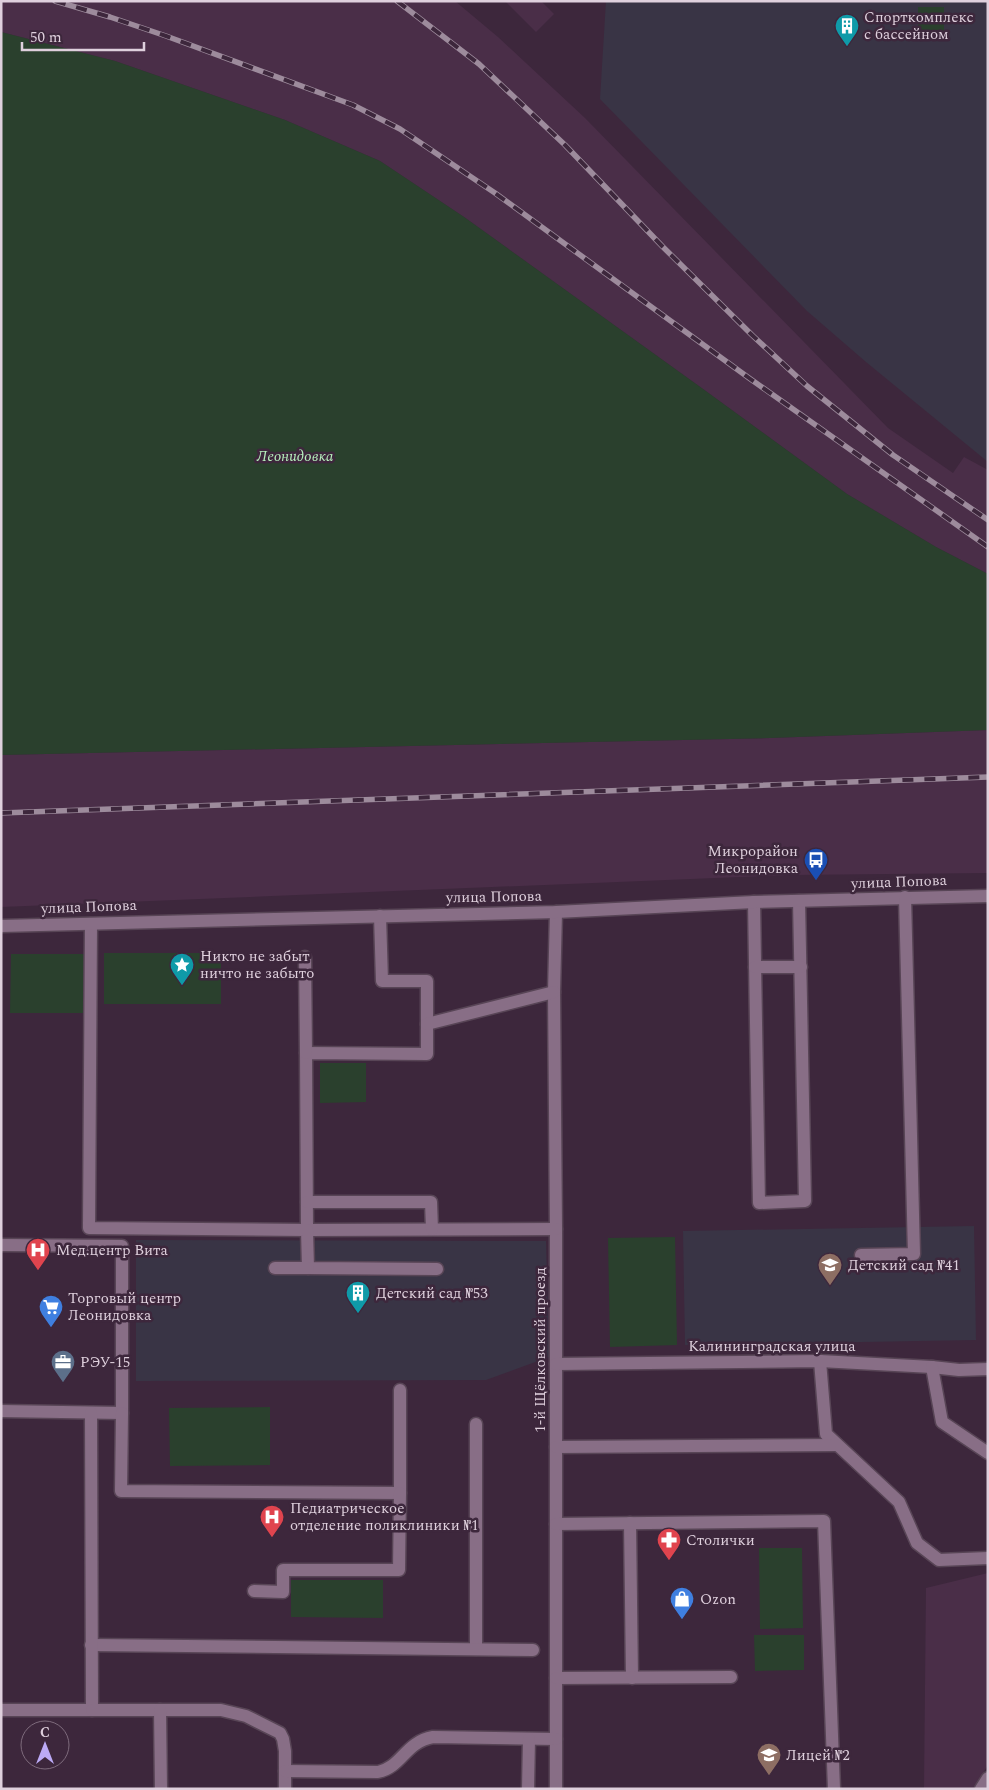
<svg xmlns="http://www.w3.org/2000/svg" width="989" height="1790" font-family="Spectral,serif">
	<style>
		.built { fill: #4a2e48 }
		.education { fill: #393445 }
		.green { fill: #2a402d }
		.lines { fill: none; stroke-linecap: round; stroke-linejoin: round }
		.minor-casing { stroke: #584556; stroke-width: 15 }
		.minor { stroke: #886e86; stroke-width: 12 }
		.rail-casing { stroke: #9d8b9c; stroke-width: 5.5 }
		.rail { stroke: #3d273c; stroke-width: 4; stroke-dasharray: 11; stroke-linecap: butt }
		.labels { text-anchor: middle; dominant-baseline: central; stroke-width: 5; stroke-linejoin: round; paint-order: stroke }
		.poi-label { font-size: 15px; fill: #dfd0dd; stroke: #3d273c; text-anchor: start }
		.park-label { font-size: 15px; font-style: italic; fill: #b6f0bc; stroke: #3d273c }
		.street-label { font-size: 15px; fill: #dfd0dd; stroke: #3d273c }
	</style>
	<rect width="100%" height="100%" fill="#3d273c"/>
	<g class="built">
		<polygon points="1,1 455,1 498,37 585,118 888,428 953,473 964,457 988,470 988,574 936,547 847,494 703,389 464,217 380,161 285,120 115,61 1,32"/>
		<polygon points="505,1 541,1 554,14 536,32"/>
		<polygon points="988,730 988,873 790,875 1,907 1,755 770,738"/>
		<polygon points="988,1573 988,1765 973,1789 924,1789 926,1588"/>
	</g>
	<g class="education">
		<polygon points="606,1 988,1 988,462 866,362 807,311 600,99"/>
		<polygon points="974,1226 976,1340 685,1345 683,1231"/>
		<polygon points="136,1240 546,1241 549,1357 486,1380 136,1381"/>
	</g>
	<g class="green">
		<rect x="918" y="7" width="26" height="24"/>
		<polygon points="1,32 115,61 285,120 380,161 464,217 703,389 847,494 936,547 988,574 988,730 770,738 1,755"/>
		<rect x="104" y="953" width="117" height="51"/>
		<polygon points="11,954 85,954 85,1013 10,1013"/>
		<polygon points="320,1063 366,1063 366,1102 320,1103"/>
		<polygon points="675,1237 677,1345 610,1347 608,1238"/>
		<polygon points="270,1407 270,1465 170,1466 169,1408"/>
		<polygon points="759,1548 802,1548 803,1628 760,1629"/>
		<polygon points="291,1580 383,1580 383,1618 291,1617"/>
		<polygon points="754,1635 804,1635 804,1670 755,1671"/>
	</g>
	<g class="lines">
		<defs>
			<g id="minor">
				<polyline points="754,902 759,1203 805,1201 799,901"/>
				<polyline points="556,912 554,992 556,1229 556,1789"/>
				<polyline points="380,916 382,981 427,981 427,1054 306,1053 307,1230 556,1229"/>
				<polyline points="91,924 89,1228 307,1230 308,1268 437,1269"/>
				<polyline points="1,926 556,912 754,902 988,896"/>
				<polyline points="305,957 306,1053"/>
				<polyline points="755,967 801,967"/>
				<polyline points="427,1024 554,992"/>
				<polyline points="307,1202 431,1202 432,1229"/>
				<polyline points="1,1245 122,1246 122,1413 1,1411"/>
				<polyline points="861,1255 914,1254 905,897"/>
				<polyline points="275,1268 308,1268"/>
				<polyline points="820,1361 826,1434 899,1502 917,1543 939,1560 988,1558"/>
				<polyline points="556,1364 820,1361 932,1367 959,1370 988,1369"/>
				<polyline points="932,1367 942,1422 988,1453"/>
				<polyline points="122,1413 121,1491 400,1493 400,1390"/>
				<polyline points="476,1424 476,1649"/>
				<polyline points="556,1447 837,1445"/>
				<polyline points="630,1523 632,1678"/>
				<polyline points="556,1524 824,1521 834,1789"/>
				<polyline points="254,1591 283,1592 283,1570 399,1570 400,1493"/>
				<polyline points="91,1645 533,1650"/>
				<polyline points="556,1678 731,1677"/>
				<polyline points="1,1710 92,1710 91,1413"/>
				<polyline points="92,1710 221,1710 246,1716 280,1733 283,1739 285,1751 285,1789"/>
				<polyline points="160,1710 161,1789"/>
				<path d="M285,1771L378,1772C402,1767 405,1742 433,1737L556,1739"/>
				<polyline points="528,1789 529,1739"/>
				<polyline points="981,1789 988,1778"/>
			</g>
		</defs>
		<use href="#minor" class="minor-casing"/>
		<use href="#minor" class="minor"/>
		<defs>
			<g id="rail">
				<polyline points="55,1 110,17 166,36 353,105 400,129 495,193 749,378 988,547"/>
				<polyline points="397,1 479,64 565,145 662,246 752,335 807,386 893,455 988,520"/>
				<polyline points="1,813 988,777"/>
			</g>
		</defs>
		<use href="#rail" class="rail-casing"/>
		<use href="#rail" class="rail"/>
	</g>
	<defs>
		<symbol id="building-pin" viewBox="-11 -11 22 30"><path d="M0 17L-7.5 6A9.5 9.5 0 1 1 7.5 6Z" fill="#0f9aa8" stroke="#3d273c"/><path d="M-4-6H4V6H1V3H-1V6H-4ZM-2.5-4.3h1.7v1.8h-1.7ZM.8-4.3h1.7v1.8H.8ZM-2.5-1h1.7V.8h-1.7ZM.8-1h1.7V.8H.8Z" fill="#fff"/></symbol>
		<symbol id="bus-pin" viewBox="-11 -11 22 30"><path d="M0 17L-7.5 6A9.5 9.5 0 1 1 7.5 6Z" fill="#1a4fb4" stroke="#3d273c"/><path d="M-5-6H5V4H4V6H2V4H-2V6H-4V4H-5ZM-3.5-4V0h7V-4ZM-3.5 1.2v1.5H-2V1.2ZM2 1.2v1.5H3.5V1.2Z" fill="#fff"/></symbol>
		<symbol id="sight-pin" viewBox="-11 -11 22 30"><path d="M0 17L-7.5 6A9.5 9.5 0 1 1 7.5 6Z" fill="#0f9aa8" stroke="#3d273c"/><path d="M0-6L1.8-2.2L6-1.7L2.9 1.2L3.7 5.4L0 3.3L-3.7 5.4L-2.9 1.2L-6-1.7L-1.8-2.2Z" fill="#fff"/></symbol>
		<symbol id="hospital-pin" viewBox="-11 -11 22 30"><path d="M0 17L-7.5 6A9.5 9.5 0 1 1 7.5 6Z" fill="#e0444e" stroke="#3d273c"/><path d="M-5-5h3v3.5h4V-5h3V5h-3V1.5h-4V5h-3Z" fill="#fff"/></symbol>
		<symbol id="school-pin" viewBox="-11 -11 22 30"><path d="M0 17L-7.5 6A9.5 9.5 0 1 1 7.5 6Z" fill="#8d6e63" stroke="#3d273c"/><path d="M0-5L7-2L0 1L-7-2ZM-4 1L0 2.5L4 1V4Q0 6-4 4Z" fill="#fff"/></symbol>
		<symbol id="supermarket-pin" viewBox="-11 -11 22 30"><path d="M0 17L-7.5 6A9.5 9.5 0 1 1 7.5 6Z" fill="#3f7fe0" stroke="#3d273c"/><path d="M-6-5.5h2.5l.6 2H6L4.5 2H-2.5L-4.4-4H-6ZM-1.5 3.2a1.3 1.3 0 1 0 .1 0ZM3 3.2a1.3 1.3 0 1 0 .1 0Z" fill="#fff"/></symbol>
		<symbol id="office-pin" viewBox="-11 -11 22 30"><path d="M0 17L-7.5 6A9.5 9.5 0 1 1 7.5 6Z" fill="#5c6f8a" stroke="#3d273c"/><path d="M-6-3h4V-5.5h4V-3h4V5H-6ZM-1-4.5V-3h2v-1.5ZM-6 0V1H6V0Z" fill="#fff"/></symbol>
		<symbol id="pharmacy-pin" viewBox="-11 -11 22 30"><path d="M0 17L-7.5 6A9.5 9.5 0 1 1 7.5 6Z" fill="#e0444e" stroke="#3d273c"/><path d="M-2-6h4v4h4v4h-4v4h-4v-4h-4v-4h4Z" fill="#fff"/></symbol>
		<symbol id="shop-pin" viewBox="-11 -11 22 30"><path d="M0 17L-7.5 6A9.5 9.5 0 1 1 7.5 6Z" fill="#3f7fe0" stroke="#3d273c"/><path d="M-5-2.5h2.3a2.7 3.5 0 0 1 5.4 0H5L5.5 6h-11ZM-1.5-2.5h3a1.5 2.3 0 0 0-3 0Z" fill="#fff"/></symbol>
	</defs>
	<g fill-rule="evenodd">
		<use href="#building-pin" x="833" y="12" width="28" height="38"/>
		<use href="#bus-pin" x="802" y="846" width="28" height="38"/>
		<use href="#sight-pin" x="168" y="951" width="28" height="38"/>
		<use href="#hospital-pin" x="24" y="1236" width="28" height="38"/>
		<use href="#school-pin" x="816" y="1251" width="28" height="38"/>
		<use href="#building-pin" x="344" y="1279" width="28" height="38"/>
		<use href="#supermarket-pin" x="37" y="1293" width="28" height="38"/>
		<use href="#office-pin" x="49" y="1348" width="28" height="38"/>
		<use href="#hospital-pin" x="258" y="1503" width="28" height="38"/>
		<use href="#pharmacy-pin" x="655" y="1526" width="28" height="38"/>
		<use href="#shop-pin" x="668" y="1585" width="28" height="38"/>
		<use href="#school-pin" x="755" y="1741" width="28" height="38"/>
	</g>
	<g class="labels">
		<g class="poi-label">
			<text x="864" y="17">Спорткомплекс<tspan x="864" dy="17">с бассейном</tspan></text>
			<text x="798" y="851" text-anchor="end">Микрорайон<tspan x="798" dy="17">Леонидовка</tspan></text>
			<text x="200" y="956">Никто не забыт<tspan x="200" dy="17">ничто не забыто</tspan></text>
			<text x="56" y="1250">Мед.центр Вита</text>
			<text x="848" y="1265">Детский сад №41</text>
			<text x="376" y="1293">Детский сад №53</text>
			<text x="68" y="1298">Торговый центр<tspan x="68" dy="17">Леонидовка</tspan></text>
			<text x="80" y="1362">РЭУ-15</text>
			<text x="290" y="1508">Педиатрическое<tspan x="290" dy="17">отделение поликлиники №1</tspan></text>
			<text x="686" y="1540">Столички</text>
			<text x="700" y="1599">Ozon</text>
			<text x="786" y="1755">Лицей №2</text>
		</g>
		<g class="park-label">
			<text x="295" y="456">Леонидовка</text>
		</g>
		<g class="street-label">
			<text transform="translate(899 882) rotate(-2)">улица Попова</text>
			<text transform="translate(494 897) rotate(-1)">улица Попова</text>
			<text transform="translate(89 907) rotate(-2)">улица Попова</text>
			<text x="772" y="1346">Калининградская улица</text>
			<text transform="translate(540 1350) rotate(-90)">1-й Щёлковский проезд</text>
		</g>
	</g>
	<rect width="989" height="1790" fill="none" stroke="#dfd0dd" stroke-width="5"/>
	<g transform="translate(45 1745)"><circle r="24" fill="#3d273c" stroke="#7e6b7c"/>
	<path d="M0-4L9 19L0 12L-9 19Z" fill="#bcaaf6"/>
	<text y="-8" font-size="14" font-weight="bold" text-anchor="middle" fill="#dfd0dd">С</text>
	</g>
	<path d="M22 42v8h122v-8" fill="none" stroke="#dfd0dd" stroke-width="2.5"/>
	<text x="30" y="42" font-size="15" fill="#dfd0dd" stroke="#3d273c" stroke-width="4" paint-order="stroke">50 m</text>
</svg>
